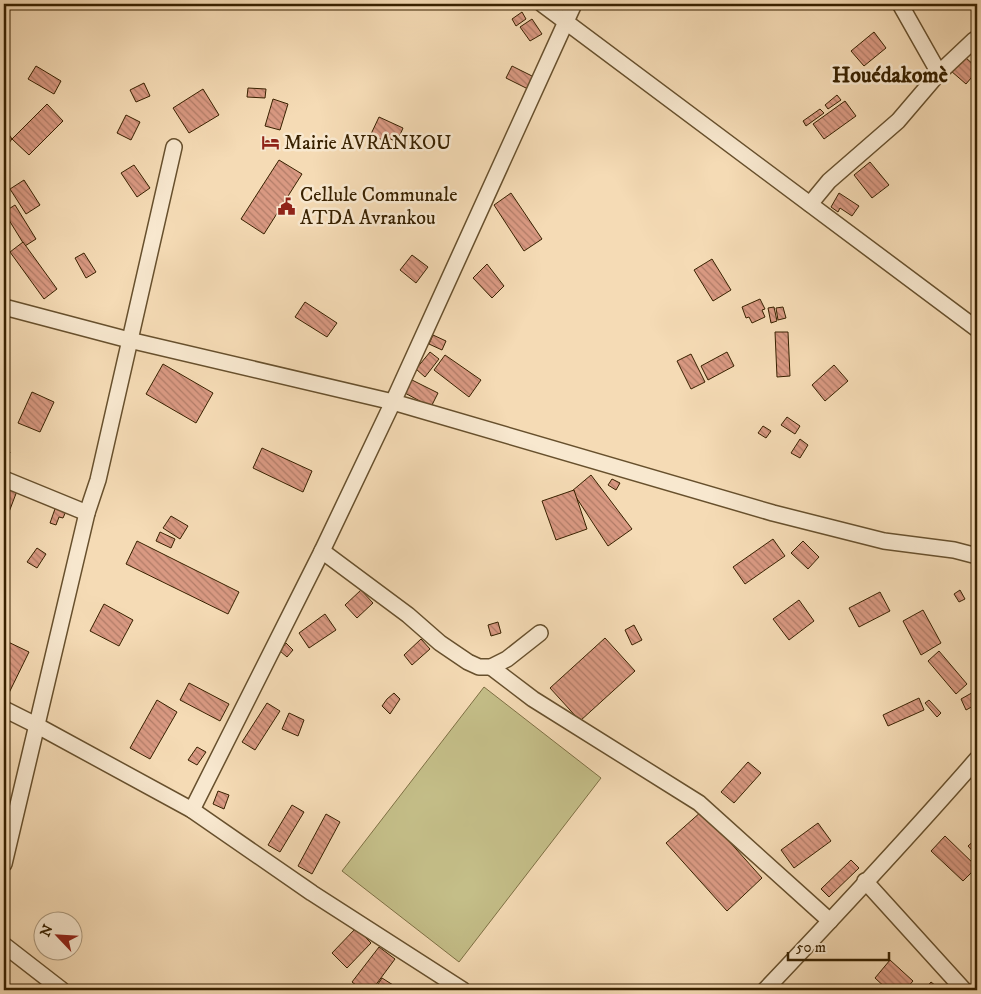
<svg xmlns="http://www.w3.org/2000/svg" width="981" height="994" font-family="'IM FELL DW Pica',serif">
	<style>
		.pitch { fill: #c4be88; stroke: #7e7044 }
		.building { fill: url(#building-back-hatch); stroke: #382100 }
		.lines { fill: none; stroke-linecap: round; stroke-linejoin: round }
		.minor-casing { stroke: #67502d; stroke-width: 18 }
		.minor { stroke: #f8e8cf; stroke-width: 15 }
		.labels { text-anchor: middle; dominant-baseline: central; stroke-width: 5; stroke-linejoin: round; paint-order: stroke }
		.poi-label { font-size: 20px; fill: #382100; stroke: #f8e8cf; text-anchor: start }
		.quarter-label { font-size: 22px; font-weight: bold; fill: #382100; stroke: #f8e8cf }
	</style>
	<defs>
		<pattern id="building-back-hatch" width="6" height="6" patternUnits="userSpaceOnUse" patternTransform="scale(1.25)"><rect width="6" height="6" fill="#d99982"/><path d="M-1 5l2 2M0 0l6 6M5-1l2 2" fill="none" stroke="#b17c68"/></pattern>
	</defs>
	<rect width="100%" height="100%" fill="#f5dbb5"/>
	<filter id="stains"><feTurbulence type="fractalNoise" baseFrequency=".004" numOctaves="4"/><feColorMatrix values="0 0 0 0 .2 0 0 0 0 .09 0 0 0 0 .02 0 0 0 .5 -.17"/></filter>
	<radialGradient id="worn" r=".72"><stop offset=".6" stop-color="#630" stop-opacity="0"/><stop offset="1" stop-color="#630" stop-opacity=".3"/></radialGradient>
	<polygon class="pitch" points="484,687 601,778 459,962 342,871"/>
	<g class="building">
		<polygon points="522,12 526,19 516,26 512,19"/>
		<polygon points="532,19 542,34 530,41 520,27"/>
		<polygon points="874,32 886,48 864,66 851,51"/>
		<polygon points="964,56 977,68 977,71 966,84 951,71"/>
		<polygon points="36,66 61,81 54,94 28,79"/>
		<polygon points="512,66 534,77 528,89 506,78"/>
		<polygon points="144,83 150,96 136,102 130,90"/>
		<polygon points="248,88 266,89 265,98 247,97"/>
		<polygon points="203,89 219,115 189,133 173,108"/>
		<polygon points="837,95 841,100 828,109 825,105"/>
		<polygon points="273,99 288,104 280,130 265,126"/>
		<polygon points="845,101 856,116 824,139 813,124"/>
		<polygon points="47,104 63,121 29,155 12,139"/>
		<polygon points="820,109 824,113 806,126 803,121"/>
		<polygon points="126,115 140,122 131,140 117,133"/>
		<polygon points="379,117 403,128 397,142 386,137 384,141 371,134"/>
		<polygon points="4,127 12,139 5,148 4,146"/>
		<polygon points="279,160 302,174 264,234 241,219"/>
		<polygon points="870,162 889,185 872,198 854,175"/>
		<polygon points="134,165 150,188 137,197 121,173"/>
		<polygon points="24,180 40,205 26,214 10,189"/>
		<polygon points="511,193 542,239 524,251 494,205"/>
		<polygon points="839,193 859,206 852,216 840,208 838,212 831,207"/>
		<polygon points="15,205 36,239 25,246 4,212"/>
		<polygon points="23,242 57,289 44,299 10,252"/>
		<polygon points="84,253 96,272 86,278 75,258"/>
		<polygon points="412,255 428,267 416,283 400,270"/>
		<polygon points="712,259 731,290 713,301 694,270"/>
		<polygon points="487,264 504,286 492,298 473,278"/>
		<polygon points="760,299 765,309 762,310 765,317 752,323 749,317 746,318 742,307"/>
		<polygon points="305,302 337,323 327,337 295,317"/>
		<polygon points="774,307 777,321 771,323 768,308"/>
		<polygon points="783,307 786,318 778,320 776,308"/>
		<polygon points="775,332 788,332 790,376 777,377"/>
		<polygon points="433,335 446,341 442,350 429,344"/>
		<polygon points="430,352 439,359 425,377 416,369"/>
		<polygon points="727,352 734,366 708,380 701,366"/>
		<polygon points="691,354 705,382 691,389 677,361"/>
		<polygon points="445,355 481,380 469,397 434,370"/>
		<polygon points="163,364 213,393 196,423 146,394"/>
		<polygon points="834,365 848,381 825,401 812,385"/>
		<polygon points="410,379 438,393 431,407 403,392"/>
		<polygon points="32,392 54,402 40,432 18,423"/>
		<polygon points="787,417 800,426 795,434 781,425"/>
		<polygon points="763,426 771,431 766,438 758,433"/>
		<polygon points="800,439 808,445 800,458 791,453"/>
		<polygon points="262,448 312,471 303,492 253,468"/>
		<polygon points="4,449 10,452 5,465 4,465"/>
		<polygon points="591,475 632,529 608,546 572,491"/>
		<polygon points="612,479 620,483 616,490 608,485"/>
		<polygon points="4,486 17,491 9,512 4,509"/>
		<polygon points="574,490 587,529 556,540 542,501"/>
		<polygon points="56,506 67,509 63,518 59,517 56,525 50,523"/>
		<polygon points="171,516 188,526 180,539 163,528"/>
		<polygon points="160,532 175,539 171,548 156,541"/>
		<polygon points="773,539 785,556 745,584 733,567"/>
		<polygon points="137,541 239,592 228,614 126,564"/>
		<polygon points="803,541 819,557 808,569 791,553"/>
		<polygon points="37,548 46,554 37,568 27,562"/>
		<polygon points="361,590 373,603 357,618 345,605"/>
		<polygon points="960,590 965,599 959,602 954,594"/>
		<polygon points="880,592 890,611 859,627 849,608"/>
		<polygon points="799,600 814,621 789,640 773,619"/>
		<polygon points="104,604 133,620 119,646 90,631"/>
		<polygon points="923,610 941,643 921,655 903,621"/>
		<polygon points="325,614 336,630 309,648 299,633"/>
		<polygon points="498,622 501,633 491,636 488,625"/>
		<polygon points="634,625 642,640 632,645 625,630"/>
		<polygon points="605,638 635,671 580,721 550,688"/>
		<polygon points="421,639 430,649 412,665 404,655"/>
		<polygon points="4,640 29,652 7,697 4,695"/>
		<polygon points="286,643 293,650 287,657 280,651"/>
		<polygon points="939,651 967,684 956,694 928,661"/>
		<polygon points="189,683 229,704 220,721 180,700"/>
		<polygon points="977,690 977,704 966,710 961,699"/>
		<polygon points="394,693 400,699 390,714 382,706 387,699"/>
		<polygon points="919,698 924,710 888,726 883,715"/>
		<polygon points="157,700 177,712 150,759 130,748"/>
		<polygon points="929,700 941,713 937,717 925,703"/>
		<polygon points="267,703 280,711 255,750 242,742"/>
		<polygon points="289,713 304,720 298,736 282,729"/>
		<polygon points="197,747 206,752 197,765 188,760"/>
		<polygon points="748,762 761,773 734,803 721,792"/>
		<polygon points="218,791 229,795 224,809 213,804"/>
		<polygon points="292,805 304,812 280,852 268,845"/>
		<polygon points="702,811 762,878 727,911 666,843"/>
		<polygon points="326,814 340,822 312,874 298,866"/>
		<polygon points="818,823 831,841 794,868 781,850"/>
		<polygon points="945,836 977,867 963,881 931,851"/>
		<polygon points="977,838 977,856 968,846"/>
		<polygon points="851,860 859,868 829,897 821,889"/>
		<polygon points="356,928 371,943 347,968 332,953"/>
		<polygon points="379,947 395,959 372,990 362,990 352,982"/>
		<polygon points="890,960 913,981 905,990 888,990 875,978"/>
		<polygon points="382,978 401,990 374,990"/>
		<polygon points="931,982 941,990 924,990"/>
	</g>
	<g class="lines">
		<defs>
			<g id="minor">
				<polyline points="542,4 977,329"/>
				<polyline points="900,4 939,73"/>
				<polyline points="810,204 829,181 898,121 939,73 974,40"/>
				<polyline points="4,307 129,340 393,402 773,513 884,541 954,550 977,556"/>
				<polyline points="4,479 87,513"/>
				<polyline points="322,551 408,615 440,643 468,662 479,667 491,667 507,659 540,633"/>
				<polyline points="491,667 533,699 699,803 830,921"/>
				<polyline points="4,709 36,725 192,810 312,893 463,990"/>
				<polyline points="192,810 322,551 393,402 574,4"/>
				<polyline points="4,864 87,513 98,480 174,147"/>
				<polyline points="865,881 964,990"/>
				<polyline points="4,945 62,990"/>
				<path d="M765,990C837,914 908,838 977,759"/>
			</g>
		</defs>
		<use href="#minor" class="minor-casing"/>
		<use href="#minor" class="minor"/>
	</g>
	<defs>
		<symbol id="hotel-bare" viewBox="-9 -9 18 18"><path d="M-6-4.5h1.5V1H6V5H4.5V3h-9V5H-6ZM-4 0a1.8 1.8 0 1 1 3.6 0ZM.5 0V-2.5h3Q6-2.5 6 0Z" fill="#8f2418" stroke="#f8e8cf" stroke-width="2.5" paint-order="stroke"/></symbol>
		<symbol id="civic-bare" viewBox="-9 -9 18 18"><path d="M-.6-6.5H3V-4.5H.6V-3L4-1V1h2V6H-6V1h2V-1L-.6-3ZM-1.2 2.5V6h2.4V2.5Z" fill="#8f2418" stroke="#f8e8cf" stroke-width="2.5" paint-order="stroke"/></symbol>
	</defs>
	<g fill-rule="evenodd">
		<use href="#hotel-bare" x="258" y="130" width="25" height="25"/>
		<use href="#civic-bare" x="274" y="194" width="25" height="25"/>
	</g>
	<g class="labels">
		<g class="poi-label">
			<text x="284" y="143">Mairie AVRANKOU</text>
			<text x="300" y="195">Cellule Communale<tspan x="300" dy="23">ATDA Avrankou</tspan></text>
		</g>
		<g class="quarter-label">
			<text x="890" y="75">Houédakomè</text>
		</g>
	</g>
	<rect width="981" height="994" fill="none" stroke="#f5dbb5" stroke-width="20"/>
	<rect x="5" y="5" width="971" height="984" fill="none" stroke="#382100" stroke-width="2.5"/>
	<rect x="10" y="10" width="961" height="974" fill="none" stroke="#382100"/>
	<g transform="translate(58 936) rotate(295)"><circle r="24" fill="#f8e8cf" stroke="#ab987c"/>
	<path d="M0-4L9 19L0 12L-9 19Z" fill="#8f2418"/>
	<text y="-8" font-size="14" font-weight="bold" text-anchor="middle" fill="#382100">N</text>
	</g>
	<path d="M788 952v8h101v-8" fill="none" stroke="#382100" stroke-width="2.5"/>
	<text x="796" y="952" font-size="15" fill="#382100" stroke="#f8e8cf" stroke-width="4" paint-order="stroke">50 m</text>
	<rect width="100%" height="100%" filter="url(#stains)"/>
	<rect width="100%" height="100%" fill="url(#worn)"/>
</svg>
